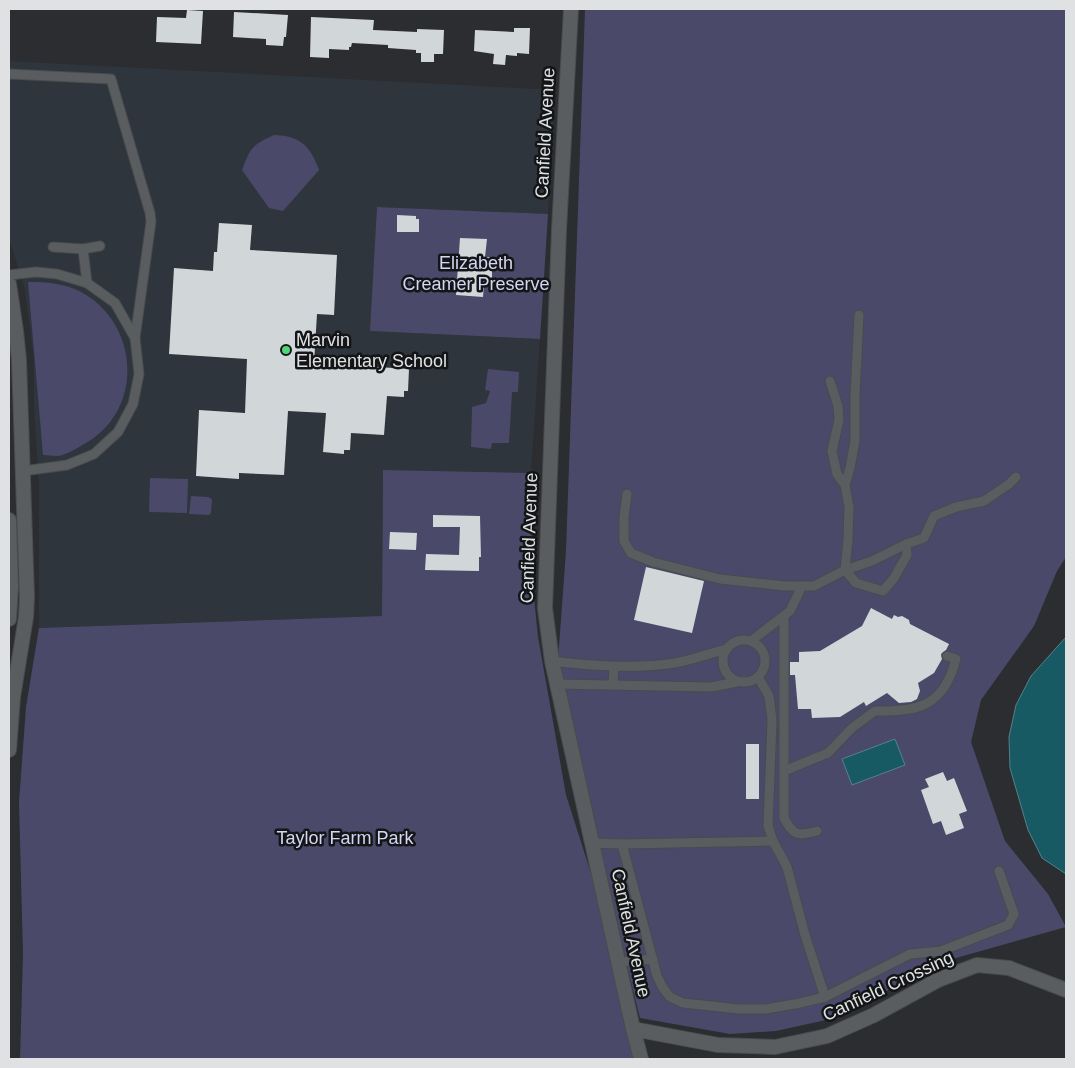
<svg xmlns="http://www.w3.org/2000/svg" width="1075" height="1068" font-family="Helvetica,sans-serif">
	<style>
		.built { fill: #2e353d }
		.green { fill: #4b4969 }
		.water { fill: #185a63; stroke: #548289 }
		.building { fill: #d1d7d9 }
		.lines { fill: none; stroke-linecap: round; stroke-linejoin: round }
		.service-casing { stroke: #484b4d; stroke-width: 11 }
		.minor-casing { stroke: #484b4d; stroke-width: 16 }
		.service { stroke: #5a5d60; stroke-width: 9 }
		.minor { stroke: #5a5d60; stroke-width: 14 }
		.poi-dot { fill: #4fd675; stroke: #141517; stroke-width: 2 }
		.labels { text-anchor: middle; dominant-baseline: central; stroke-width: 5; stroke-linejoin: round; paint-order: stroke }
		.street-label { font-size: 18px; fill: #dfe1e3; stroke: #141517 }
		.park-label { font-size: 18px; fill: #d6d5f5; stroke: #141517 }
		.poi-label { font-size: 18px; fill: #dfe1e3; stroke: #141517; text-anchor: start }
	</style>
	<rect width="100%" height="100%" fill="#2b2d30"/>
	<polygon class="built" points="9,61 555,90 548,214 377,207 371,331 540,339 531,473 383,470 382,616 39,628 39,485 34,410 34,360 25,290 9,238"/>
	<g class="green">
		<polygon points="585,9 1066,9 1066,557 1057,571 1034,626 981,700 971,742 1005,841 1048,894 1066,927 956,958 826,1020 776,1031 730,1034 640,1018 581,781 558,660 566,551"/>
		<path d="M274,135C301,136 310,146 319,170L283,211L269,208L242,170C250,148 252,145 274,135Z"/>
		<polygon points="377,207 548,214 540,339 370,331"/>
		<path d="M28,282C46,282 65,283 81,292C139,323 145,409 86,443C79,447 70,453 62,455C57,457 49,455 43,455Z"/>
		<polygon points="488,369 519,372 518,392 512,392 509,443 492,443 491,449 471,447 472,407 486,403 490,391 485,390"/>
		<polygon points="383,470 531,473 532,579 538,637 566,795 604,914 645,1059 20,1059 23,955 19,802 26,707 39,628 382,616"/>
		<polygon points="150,478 188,479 187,513 149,512"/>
		<polygon points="191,496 208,497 212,499 211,513 209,515 189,514"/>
	</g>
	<g class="water">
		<polygon points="1066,637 1066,874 1042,858 1028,830 1010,768 1009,737 1016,705 1031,676"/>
		<polygon points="895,739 905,765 852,785 842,759"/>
	</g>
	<g class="building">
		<polygon points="187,10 203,11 201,44 156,42 157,17 186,18"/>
		<polygon points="234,12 288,15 286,37 284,37 283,46 266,45 266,39 233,37"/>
		<polygon points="311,17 374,20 373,30 417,32 417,29 444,30 443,54 434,54 434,62 421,62 421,53 416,53 416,50 388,48 388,45 352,43 351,47 349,47 349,50 329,49 329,58 310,57"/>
		<polygon points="514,28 530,28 529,54 517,53 517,56 506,55 505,65 493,64 494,54 474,51 475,30 514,32"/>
		<polygon points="397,215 416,216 416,219 419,219 419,232 397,232"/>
		<polygon points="219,223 252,225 250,250 337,255 334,315 317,314 314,363 409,369 408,391 404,391 404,397 387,396 384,435 351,433 350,450 344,450 344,454 323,452 326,413 288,411 284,475 239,473 239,479 196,476 199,410 245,413 247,359 169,354 174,268 213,271 214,252 217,252"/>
		<polygon points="460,238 487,239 485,257 497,258 496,271 492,271 492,282 484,283 483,297 456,295"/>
		<polygon points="433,515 480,516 481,557 479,557 479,571 425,570 426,554 459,555 460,527 433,527"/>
		<polygon points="390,532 417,533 416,550 389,549"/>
		<polygon points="646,567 704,581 692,633 634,620"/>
		<polygon points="871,608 892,619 894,615 898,617 902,616 909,620 910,624 949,644 946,650 941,654 942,659 934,673 918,683 920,691 917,699 911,702 899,703 887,693 866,706 864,702 840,717 812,718 811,709 798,709 795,675 790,675 790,662 799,662 799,652 820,651 862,626"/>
		<rect x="746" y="744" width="13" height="55"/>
		<polygon points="943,772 947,781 954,778 967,811 959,814 964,828 946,835 941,821 933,824 921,790 929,787 925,779"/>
	</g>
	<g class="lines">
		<defs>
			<g id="service">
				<polyline points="9,74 111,79 150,213 151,222 135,338"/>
				<polyline points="53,247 83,249"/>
				<polyline points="9,275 36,272 57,274 87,283 115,303 135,338 139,374 133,404 118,432 94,454 67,465 23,471"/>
				<polyline points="87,283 83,249 100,246"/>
				<polyline points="845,485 850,468 855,441 855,395 859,315"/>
				<polyline points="627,494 624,517 624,541 631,553 653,562 720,579 784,586 814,586 845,570 848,540 849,507 845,485 837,474 832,451 839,420 838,406 830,381"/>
				<polygon points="906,544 907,555 894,578 883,591 856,583 845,570 872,561"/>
				<polyline points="906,544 924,538 934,516 956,507 984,501 1009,484 1016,477"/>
				<path d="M784,616V818C794,836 797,836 817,831"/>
				<circle cx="744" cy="661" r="21"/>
				<polyline points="751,641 790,611 802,586"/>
				<path d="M552,661C593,666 634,669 675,663C692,660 710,653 727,649"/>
				<polyline points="758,677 769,696 772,720 768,826 773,841 787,867 805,935 825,997"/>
				<polyline points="557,684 711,687 737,682"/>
				<polyline points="613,684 614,666"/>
				<path d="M784,771L828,753L852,728L875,711C919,712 944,706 956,659L947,656"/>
				<polyline points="592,843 622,844 657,976 663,988 670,997 683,1003 739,1009 766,1009 800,1003 825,997 910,954 941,951 1008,925 1014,914 999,871"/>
				<polyline points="622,844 773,841"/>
				<polyline points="618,962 653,959"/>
			</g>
			<g id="minor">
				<polyline points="571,9 559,230 545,608 552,661 633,1029 641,1059"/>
				<polyline points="9,284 16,331 19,360 27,597 26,617 13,697 9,750"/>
				<polyline points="9,520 11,587 9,619"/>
				<polyline points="633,1029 718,1045 775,1047 827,1036 874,1015 938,980 977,965 1009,968 1066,990"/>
			</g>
		</defs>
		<use href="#service" class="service-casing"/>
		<use href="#minor" class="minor-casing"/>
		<use href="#service" class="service"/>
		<use href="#minor" class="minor"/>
	</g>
	<circle class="poi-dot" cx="286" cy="350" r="5"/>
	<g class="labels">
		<g class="street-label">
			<text transform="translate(545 133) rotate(-87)">Canfield Avenue</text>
			<text transform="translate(529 538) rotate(-88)">Canfield Avenue</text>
			<text transform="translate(631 933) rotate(78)">Canfield Avenue</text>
			<text transform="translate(888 986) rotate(-25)">Canfield Crossing</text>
		</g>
		<g class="park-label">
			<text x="476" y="263">Elizabeth<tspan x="476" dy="21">Creamer Preserve</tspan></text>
			<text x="345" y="838">Taylor Farm Park</text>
		</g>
		<g class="poi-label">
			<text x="296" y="340">Marvin<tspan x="296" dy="21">Elementary School</tspan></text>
		</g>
	</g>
	<rect width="1075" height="1068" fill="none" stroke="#dfe1e3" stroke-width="20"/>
</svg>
